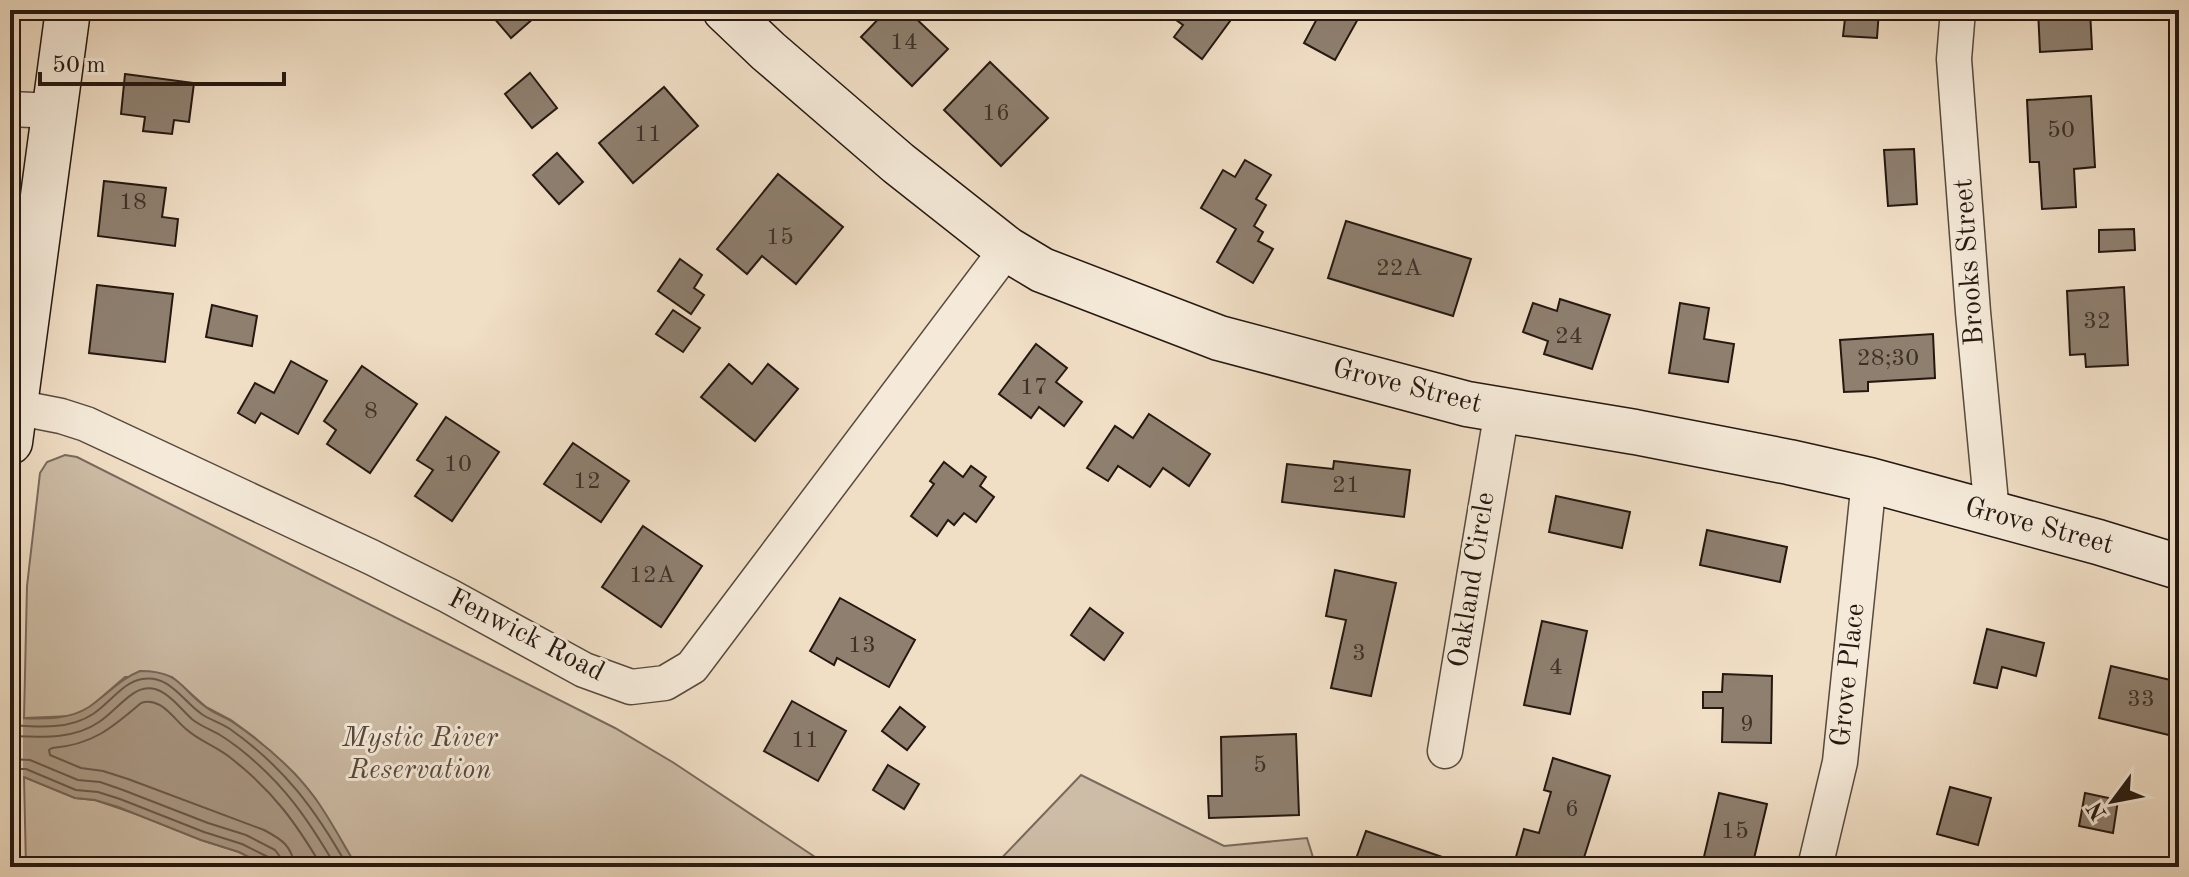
<svg xmlns="http://www.w3.org/2000/svg" width="2189" height="877" font-family="'Old Standard TT',serif">
	<style>
		.green { fill: #cdbca6; stroke: #786a5c; stroke-width: 2 }
		.water { fill: #ab9b88; stroke: #756758; stroke-width: 2 }
		.pier { fill: #f0dec5 }
		.lines { fill: none; stroke-linecap: round; stroke-linejoin: round }
		.shore { stroke: #685a4c; stroke-width: 2 }
		.building { fill: #8e7f6f; stroke: #241811; stroke-width: 2 }
		.street-casing { stroke: #574a3e; stroke-width: 37 }
		.secondary-casing { stroke: #241811; stroke-width: 47 }
		.street { stroke: #f5ead9; stroke-width: 34 }
		.secondary { stroke: #f5ead9; stroke-width: 44 }
		.labels { text-anchor: middle; dominant-baseline: central; stroke-width: 6; stroke-linejoin: round; paint-order: stroke }
		.number-label { font-size: 24px; fill: #3e3228 }
		.street-label { font-size: 28px; fill: #241811; stroke: #f5ead9 }
		.park-label { font-size: 28px; font-style: italic; fill: #57493e; stroke: #f5ead9 }
	</style>
	<rect width="100%" height="100%" fill="#f0dec5"/>
	<filter id="stains"><feTurbulence type="fractalNoise" baseFrequency=".0025" numOctaves="4"/><feColorMatrix values="0 0 0 0 .2 0 0 0 0 .09 0 0 0 0 .02 0 0 0 .5 -.17"/></filter>
	<radialGradient id="worn" r=".72"><stop offset=".6" stop-color="#630" stop-opacity="0"/><stop offset="1" stop-color="#630" stop-opacity=".3"/></radialGradient>
	<g class="green">
		<polygon points="65,455 77,457 615,728 674,763 830,867 357,867 315,798 295,774 254,737 231,720 206,707 172,677 125,677 89,708 72,716 24,718 27,586 40,473 47,462"/>
		<polygon points="1081,775 1224,846 1307,838 1316,867 993,867"/>
		<polygon points="24,777 75,798 95,800 139,815 201,840 239,852 269,867 26,867"/>
	</g>
	<path class="water" d="M140,671C181,671 179,688 207,708C215,714 226,717 234,723C263,743 294,769 315,798C331,820 343,844 357,867H269L239,852L201,840L118,807L95,800L75,798L24,777H10V718C36,718 66,722 89,707C107,695 120,679 140,671Z"/>
	<rect class="pier" x="10" y="714" width="13" height="67"/>
	<g class="lines">
		<g class="shore">
			<path d="M10,725C38,727 69,730 93,714C109,704 123,682 142,679C170,674 183,702 203,715C211,720 221,723 230,729C285,768 315,809 348,867"/>
			<path d="M10,736C40,737 73,740 99,722C112,714 129,692 143,689C164,684 179,708 193,720C201,726 211,730 220,735C227,739 233,744 240,749C284,784 308,819 336,867"/>
			<polyline points="10,759 30,760 78,780 100,782 123,790 208,823 246,835 275,850 281,858 282,867"/>
			<polyline points="10,769 26,769 76,790 98,792 120,799 204,832 242,844 268,857 271,862 272,867"/>
			<path d="M294,867C293,846 281,839 264,830L128,779L103,771L81,768L50,755L49,750L52,748C92,745 112,728 141,703C160,696 173,718 186,729C199,741 218,747 232,759C273,791 296,823 322,867"/>
		</g>
	</g>
	<g class="building">
		<polygon points="487,10 543,10 511,38"/>
		<polygon points="887,10 907,10 948,49 912,86 861,37"/>
		<polygon points="1162,10 1223,10 1233,17 1202,59 1174,37 1183,25"/>
		<polygon points="1310,10 1363,10 1335,60 1304,43 1319,15"/>
		<polygon points="1846,10 1879,10 1877,38 1843,36"/>
		<polygon points="2038,10 2090,10 2092,49 2040,52"/>
		<polygon points="990,62 1048,118 1001,166 944,110"/>
		<polygon points="530,73 557,108 532,128 505,94"/>
		<polygon points="125,74 194,83 189,122 174,120 172,134 143,131 145,117 121,114"/>
		<polygon points="664,87 698,126 633,183 599,143"/>
		<polygon points="2091,96 2095,167 2074,169 2076,207 2042,209 2039,162 2030,162 2027,100"/>
		<polygon points="1914,149 1917,204 1888,206 1884,150"/>
		<polygon points="557,153 583,182 559,204 533,175"/>
		<polygon points="1245,160 1271,175 1256,199 1266,205 1254,226 1263,232 1258,241 1273,249 1253,283 1217,262 1236,229 1201,208 1223,170 1235,177"/>
		<polygon points="778,174 843,227 796,284 762,256 747,274 717,249"/>
		<polygon points="104,181 166,188 162,217 178,219 175,246 98,236"/>
		<polygon points="1346,221 1471,259 1453,316 1328,278"/>
		<polygon points="2134,229 2135,250 2099,252 2099,230"/>
		<polygon points="680,259 702,275 694,288 704,295 691,314 658,291"/>
		<polygon points="97,285 173,294 165,362 89,353"/>
		<polygon points="2124,287 2128,365 2086,367 2085,354 2070,355 2067,291"/>
		<polygon points="1560,299 1610,315 1592,369 1544,354 1548,341 1523,332 1533,303 1557,311"/>
		<polygon points="1680,303 1709,308 1704,339 1734,344 1728,382 1669,373"/>
		<polygon points="212,305 257,316 252,346 206,337"/>
		<polygon points="673,310 700,328 683,352 656,334"/>
		<polygon points="1933,334 1935,378 1868,382 1868,391 1844,392 1840,340"/>
		<polygon points="1036,344 1067,368 1056,382 1082,402 1064,426 1039,407 1031,418 999,394"/>
		<polygon points="291,361 327,381 298,434 261,413 255,423 238,413 255,383 274,393"/>
		<polygon points="729,364 752,384 768,364 798,389 755,441 701,397"/>
		<polygon points="362,366 417,404 370,473 327,444 336,430 324,421"/>
		<polygon points="1149,414 1210,454 1189,486 1163,468 1150,487 1118,466 1108,481 1087,468 1115,426 1133,438"/>
		<polygon points="446,417 499,452 452,521 415,496 433,470 417,460"/>
		<polygon points="573,443 629,481 601,522 544,484"/>
		<polygon points="1334,461 1410,470 1404,517 1282,502 1287,464 1333,469"/>
		<polygon points="944,462 963,477 971,466 986,477 980,486 994,497 976,522 964,513 954,525 948,520 937,536 911,516 934,484 930,481"/>
		<polygon points="1556,496 1630,512 1622,548 1549,532"/>
		<polygon points="643,526 702,566 661,627 602,587"/>
		<polygon points="1707,530 1787,547 1780,582 1700,565"/>
		<polygon points="1335,570 1396,583 1371,696 1331,688 1346,620 1326,616"/>
		<polygon points="840,598 915,640 889,687 837,658 834,665 810,651"/>
		<polygon points="1090,608 1123,633 1104,660 1071,635"/>
		<polygon points="1542,621 1587,631 1570,714 1524,705"/>
		<polygon points="1987,629 2044,643 2036,676 2002,667 1997,688 1974,683"/>
		<polygon points="2111,666 2179,682 2179,727 2177,737 2099,718"/>
		<polygon points="1723,674 1772,676 1771,743 1722,742 1723,708 1703,708 1703,692 1722,692"/>
		<polygon points="792,701 846,731 818,781 764,751"/>
		<polygon points="900,707 925,727 907,750 882,731"/>
		<polygon points="1296,734 1299,815 1209,818 1208,796 1222,796 1221,737"/>
		<polygon points="1553,758 1610,776 1581,867 1513,867 1524,829 1539,833 1551,792 1544,790"/>
		<polygon points="888,765 919,784 904,809 873,790"/>
		<polygon points="1950,787 1991,798 1978,845 1937,834"/>
		<polygon points="1719,793 1767,804 1752,867 1731,867 1703,861"/>
		<polygon points="2085,793 2118,800 2113,833 2079,826"/>
		<polygon points="1366,831 1445,858 1442,867 1353,867"/>
	</g>
	<g class="lines">
		<defs>
			<g id="street">
				<polyline points="1958,10 1954,59 1973,312 1992,513"/>
				<polyline points="10,109 55,111"/>
				<polyline points="15,407 61,416 86,424 371,557 449,596 584,670 631,687 665,683 692,667 1007,249"/>
				<polyline points="1445,751 1502,410"/>
				<polyline points="1815,867 1840,762 1869,480"/>
			</g>
			<g id="secondary">
				<polyline points="725,10 768,51 898,163 1007,249 1042,270 1219,338 1467,404 1635,432 1789,462 1869,480 2098,542 2179,567"/>
				<polyline points="10,442 68,10"/>
			</g>
		</defs>
		<use href="#street" class="street-casing"/>
		<use href="#secondary" class="secondary-casing"/>
		<use href="#street" class="street"/>
		<use href="#secondary" class="secondary"/>
	</g>
	<g class="labels">
		<g class="number-label">
			<text x="904" y="43">14</text>
			<text x="996" y="114">16</text>
			<text x="2061" y="131">50</text>
			<text x="648" y="135">11</text>
			<text x="133" y="203">18</text>
			<text x="780" y="238">15</text>
			<text x="1399" y="269">22A</text>
			<text x="2097" y="322">32</text>
			<text x="1569" y="337">24</text>
			<text x="1888" y="359">28;30</text>
			<text x="1034" y="388">17</text>
			<text x="371" y="412">8</text>
			<text x="458" y="465">10</text>
			<text x="587" y="482">12</text>
			<text x="1346" y="486">21</text>
			<text x="652" y="576">12A</text>
			<text x="862" y="646">13</text>
			<text x="1359" y="654">3</text>
			<text x="1556" y="668">4</text>
			<text x="2141" y="700">33</text>
			<text x="1747" y="725">9</text>
			<text x="805" y="741">11</text>
			<text x="1260" y="766">5</text>
			<text x="1572" y="810">6</text>
			<text x="1735" y="832">15</text>
		</g>
		<g class="street-label">
			<text transform="translate(1970 262) rotate(-94)">Brooks Street</text>
			<text transform="translate(1407 387) rotate(14)">Grove Street</text>
			<text transform="translate(2039 527) rotate(15)">Grove Street</text>
			<text transform="translate(1473 580) rotate(-81)">Oakland Circle</text>
			<text transform="translate(526 636) rotate(27)">Fenwick Road</text>
			<text transform="translate(1849 675) rotate(-84)">Grove Place</text>
		</g>
		<g class="park-label">
			<text x="420" y="739">Mystic River<tspan x="420" dy="32">Reservation</tspan></text>
		</g>
	</g>
	<rect width="2189" height="877" fill="none" stroke="#f0dec5" stroke-width="40"/>
	<rect x="12" y="12" width="2165" height="853" fill="none" stroke="#241811" stroke-width="4"/>
	<rect x="20" y="20" width="2149" height="837" fill="none" stroke="#241811" stroke-width="2"/>
	<g transform="translate(2113 801) rotate(238)" stroke="#f5ead9" stroke-width="6" paint-order="stroke">
	<path d="M0-6L14 30L0 20L-14 30Z" fill="#241811"/>
	<text y="-12" font-size="22" font-weight="bold" text-anchor="middle" fill="#241811">N</text>
	</g>
	<path d="M40 72v12h244v-12" fill="none" stroke="#241811" stroke-width="4"/>
	<text x="52" y="72" font-size="24" fill="#241811" stroke="#f5ead9" stroke-width="6" paint-order="stroke">50 m</text>
	<rect width="100%" height="100%" filter="url(#stains)"/>
	<rect width="100%" height="100%" fill="url(#worn)"/>
</svg>
